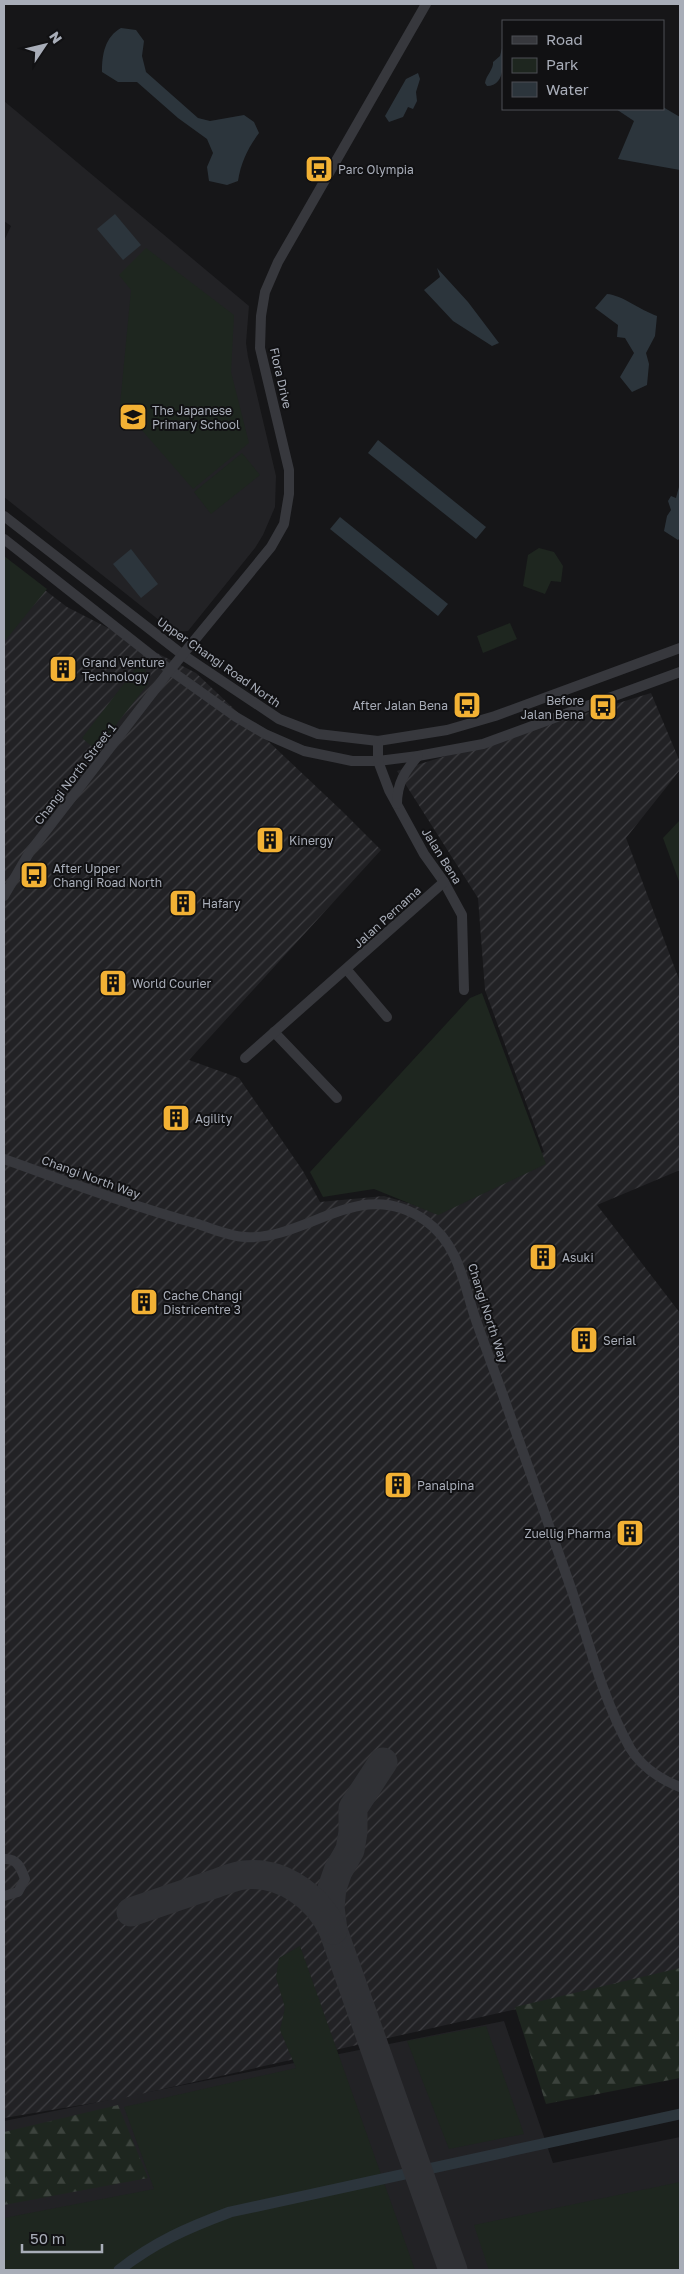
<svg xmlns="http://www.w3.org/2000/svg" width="684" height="2274" font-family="'Golos Text',sans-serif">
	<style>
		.built { fill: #222225 }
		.industrial { fill: url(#industrial-furrows) }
		.green { fill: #1e261f }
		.forest { fill: url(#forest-firs) }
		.water { fill: #2c353c }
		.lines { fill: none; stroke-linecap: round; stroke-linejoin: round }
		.canal { stroke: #2c353c; stroke-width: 11 }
		.taxiway { stroke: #303135; stroke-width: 29 }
		.minor { stroke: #37383d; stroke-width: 10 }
		.labels { text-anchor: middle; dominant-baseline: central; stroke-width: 4; stroke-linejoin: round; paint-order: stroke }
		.poi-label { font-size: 12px; fill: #a8adb8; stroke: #111113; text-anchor: start }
		.street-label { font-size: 12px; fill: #a8adb8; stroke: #111113 }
	</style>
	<defs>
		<pattern id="industrial-furrows" width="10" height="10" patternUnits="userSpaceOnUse" patternTransform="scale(1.25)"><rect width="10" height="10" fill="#222225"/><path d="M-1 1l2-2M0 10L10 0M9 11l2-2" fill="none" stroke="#3f3f43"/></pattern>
		<pattern id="forest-firs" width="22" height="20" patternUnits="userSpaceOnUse" patternTransform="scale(1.25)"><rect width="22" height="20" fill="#1e261f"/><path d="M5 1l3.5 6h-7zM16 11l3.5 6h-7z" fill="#3c433d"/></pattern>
	</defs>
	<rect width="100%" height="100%" fill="#161618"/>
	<g class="built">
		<polygon points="4,101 249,306 246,343 248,357 276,476 275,507 263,535 255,548 188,631 174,632 4,497 4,241 11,226 4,221"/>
		<polygon points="504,2021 553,2163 680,2137 680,2270 4,2270 4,2121"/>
	</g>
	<polygon class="industrial" points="4,559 67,607 196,673 342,811 381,850 189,1060 239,1078 303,1171 320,1202 384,1196 429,1209 544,1152 485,990 478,898 397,771 651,693 680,762 680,770 626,838 680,982 680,1170 597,1205 680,1313 680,1972 123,2098 4,2118"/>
	<g class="green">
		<polygon points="146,248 234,315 231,372 249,443 193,489 120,405 131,290 119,275"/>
		<polygon points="242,453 260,475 211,514 194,492"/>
		<polygon points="539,548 554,552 563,566 561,582 551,581 545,594 523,586 528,555"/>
		<polygon points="4,556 47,589 4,642"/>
		<polygon points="510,623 517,639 483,653 477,636"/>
		<polygon points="143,659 148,684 96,750 82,738"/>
		<polygon points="680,820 680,884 663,838"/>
		<polygon points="482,993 546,1164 438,1215 374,1189 323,1197 310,1172 470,998"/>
		<polygon points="300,1946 415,2270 4,2270 4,2218 154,2189 124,2107 296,2068 280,2030 285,2008 276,1977 279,1958"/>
		<polygon points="486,2026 524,2134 449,2149 407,2041"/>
		<polygon points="680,2182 680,2270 489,2270 474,2225"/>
	</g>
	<g class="forest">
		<polygon points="680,1968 680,2078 546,2104 515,2007"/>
		<polygon points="118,2105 148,2178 4,2205 4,2132"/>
	</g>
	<g class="water">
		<path d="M121,28L136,30L144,41L142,56L146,72L198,118L210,121L244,115L254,122L259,133C248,148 241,162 238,181L227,185L209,181L207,167L213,153L207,139L178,118L137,82H118L102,72C102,54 105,37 121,28Z"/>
		<path d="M503,44C503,57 507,86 487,86L485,83C486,75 494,69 493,62L500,56Z"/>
		<polygon points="418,73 420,79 416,92 417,101 413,109 408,107 403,117 389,122 385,116 406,79"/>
		<polygon points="663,107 680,117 680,170 618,159 634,121 616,109 663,109"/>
		<polygon points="115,214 141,245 123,260 97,229"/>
		<polygon points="437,268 468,302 499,343 492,346 453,321 424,290 440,277"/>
		<path d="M607,294C622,295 640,310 657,316L655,336L646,353L649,364L647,385L632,392L620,377L634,353L625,338L617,337L618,325L595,308Z"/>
		<polygon points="378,440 486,527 476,539 368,453"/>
		<polygon points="679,487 680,538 678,540 664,531 667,516 671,510 668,501 671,496 676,498"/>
		<polygon points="340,517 448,604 438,616 330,529"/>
		<polygon points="131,549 158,584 141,598 113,564"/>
	</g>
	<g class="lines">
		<path class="canal" d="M119,2270C155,2242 187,2228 230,2212L680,2114"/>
		<g class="taxiway">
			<polyline points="383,1762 353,1808 353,1832 350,1850 338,1871 332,1888 330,1907 333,1930 453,2270"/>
			<path d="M131,1912C157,1903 184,1894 211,1885C221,1882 233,1876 244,1875C282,1871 318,1897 333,1930"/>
		</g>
		<g class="minor">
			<polyline points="4,516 183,655 279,719 318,734 378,741 447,730 495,716 680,648"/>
			<polyline points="4,539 170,670 236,717 265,734 304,751 352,761 378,761 418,756 483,744 680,672"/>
			<polyline points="378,741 378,761 389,790 424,854 444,882 462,915 464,990"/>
			<path d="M397,804C397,783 405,771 418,756"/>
			<polyline points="4,896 29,853 170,670 271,547 284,524 289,494 289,470 260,348 261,316 265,292 278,262 426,4"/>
			<polyline points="347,970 387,1017"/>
			<polyline points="274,1032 337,1098"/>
			<polyline points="245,1058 444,882"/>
			<path d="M4,1159C68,1182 132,1206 198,1224C213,1229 229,1236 245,1237C307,1241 361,1174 426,1221C461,1246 464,1289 478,1326C510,1414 541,1502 572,1591C589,1643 603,1700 630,1748C641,1766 660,1779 680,1787"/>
			<path d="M4,1859C17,1858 21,1868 25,1879L18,1892L4,1896"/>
		</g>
	</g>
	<defs>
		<symbol id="bus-square" viewBox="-11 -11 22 22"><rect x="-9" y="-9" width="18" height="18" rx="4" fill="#f2b134" stroke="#111113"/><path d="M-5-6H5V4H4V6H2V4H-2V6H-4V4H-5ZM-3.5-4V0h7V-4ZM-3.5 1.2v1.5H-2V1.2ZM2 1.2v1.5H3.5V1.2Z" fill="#111"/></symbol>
		<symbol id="school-square" viewBox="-11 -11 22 22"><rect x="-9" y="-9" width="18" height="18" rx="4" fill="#f2b134" stroke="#111113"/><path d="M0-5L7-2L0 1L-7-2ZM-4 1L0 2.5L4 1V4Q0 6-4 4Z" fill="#111"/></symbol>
		<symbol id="building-square" viewBox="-11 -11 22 22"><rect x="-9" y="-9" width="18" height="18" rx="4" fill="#f2b134" stroke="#111113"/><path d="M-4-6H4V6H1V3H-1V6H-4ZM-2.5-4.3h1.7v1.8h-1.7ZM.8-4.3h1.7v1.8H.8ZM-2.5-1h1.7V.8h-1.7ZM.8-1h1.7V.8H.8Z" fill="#111"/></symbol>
	</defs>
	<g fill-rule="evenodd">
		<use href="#bus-square" x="303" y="153" width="32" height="32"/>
		<use href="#school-square" x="117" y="401" width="32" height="32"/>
		<use href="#building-square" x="47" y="653" width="32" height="32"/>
		<use href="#bus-square" x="451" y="689" width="32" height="32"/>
		<use href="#bus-square" x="587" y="691" width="32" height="32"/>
		<use href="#building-square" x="254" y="824" width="32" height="32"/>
		<use href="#bus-square" x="18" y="859" width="32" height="32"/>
		<use href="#building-square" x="167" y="887" width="32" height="32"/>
		<use href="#building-square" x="97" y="967" width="32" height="32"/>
		<use href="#building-square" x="160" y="1102" width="32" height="32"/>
		<use href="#building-square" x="527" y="1241" width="32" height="32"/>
		<use href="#building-square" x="128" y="1286" width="32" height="32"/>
		<use href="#building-square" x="568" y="1324" width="32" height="32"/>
		<use href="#building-square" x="382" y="1469" width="32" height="32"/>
		<use href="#building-square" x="614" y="1517" width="32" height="32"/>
	</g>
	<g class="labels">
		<g class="poi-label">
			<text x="338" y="169">Parc Olympia</text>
			<text x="152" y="410">The Japanese<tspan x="152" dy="14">Primary School</tspan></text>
			<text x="82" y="662">Grand Venture<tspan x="82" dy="14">Technology</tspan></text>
			<text x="584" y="700" text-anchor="end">Before<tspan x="584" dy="14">Jalan Bena</tspan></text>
			<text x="448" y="705" text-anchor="end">After Jalan Bena</text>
			<text x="289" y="840">Kinergy</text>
			<text x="53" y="868">After Upper<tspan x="53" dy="14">Changi Road North</tspan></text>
			<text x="202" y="903">Hafary</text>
			<text x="132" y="983">World Courier</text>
			<text x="195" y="1118">Agility</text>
			<text x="562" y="1257">Asuki</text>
			<text x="163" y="1295">Cache Changi<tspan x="163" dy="14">Districentre 3</tspan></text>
			<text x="603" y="1340">Serial</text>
			<text x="417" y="1485">Panalpina</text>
			<text x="611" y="1533" text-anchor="end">Zuellig Pharma</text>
		</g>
		<g class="street-label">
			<text transform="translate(281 378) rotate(77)">Flora Drive</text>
			<text transform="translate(219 662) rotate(35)">Upper Changi Road North</text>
			<text transform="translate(75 774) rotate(-52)">Changi North Street 1</text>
			<text transform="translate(442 856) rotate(58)">Jalan Bena</text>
			<text transform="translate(387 917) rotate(-42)">Jalan Pernama</text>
			<text transform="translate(91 1177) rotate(20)">Changi North Way</text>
			<text transform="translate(488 1313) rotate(72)">Changi North Way</text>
		</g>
	</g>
	<rect width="684" height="2274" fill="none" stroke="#a8adb8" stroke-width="10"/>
	<rect x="502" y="20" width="162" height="90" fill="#111113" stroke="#4d4f55"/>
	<rect x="512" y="36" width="25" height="8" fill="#37383d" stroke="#4d4f55"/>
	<text x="546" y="45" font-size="15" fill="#a8adb8">Road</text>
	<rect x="512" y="58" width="25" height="15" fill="#1e261f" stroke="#4d4f55"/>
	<text x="546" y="70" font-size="15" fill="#a8adb8">Park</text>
	<rect x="512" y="82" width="25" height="15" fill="#2c353c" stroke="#4d4f55"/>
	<text x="546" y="95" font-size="15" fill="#a8adb8">Water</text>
	<g transform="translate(45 45) rotate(55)" stroke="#111113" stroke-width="4" paint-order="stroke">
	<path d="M0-4L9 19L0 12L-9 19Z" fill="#a8adb8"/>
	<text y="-8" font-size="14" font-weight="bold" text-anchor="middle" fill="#a8adb8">N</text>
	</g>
	<path d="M22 2244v8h80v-8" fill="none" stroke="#a8adb8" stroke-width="2.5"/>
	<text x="30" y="2244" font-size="15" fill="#a8adb8" stroke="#111113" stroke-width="4" paint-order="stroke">50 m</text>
</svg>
